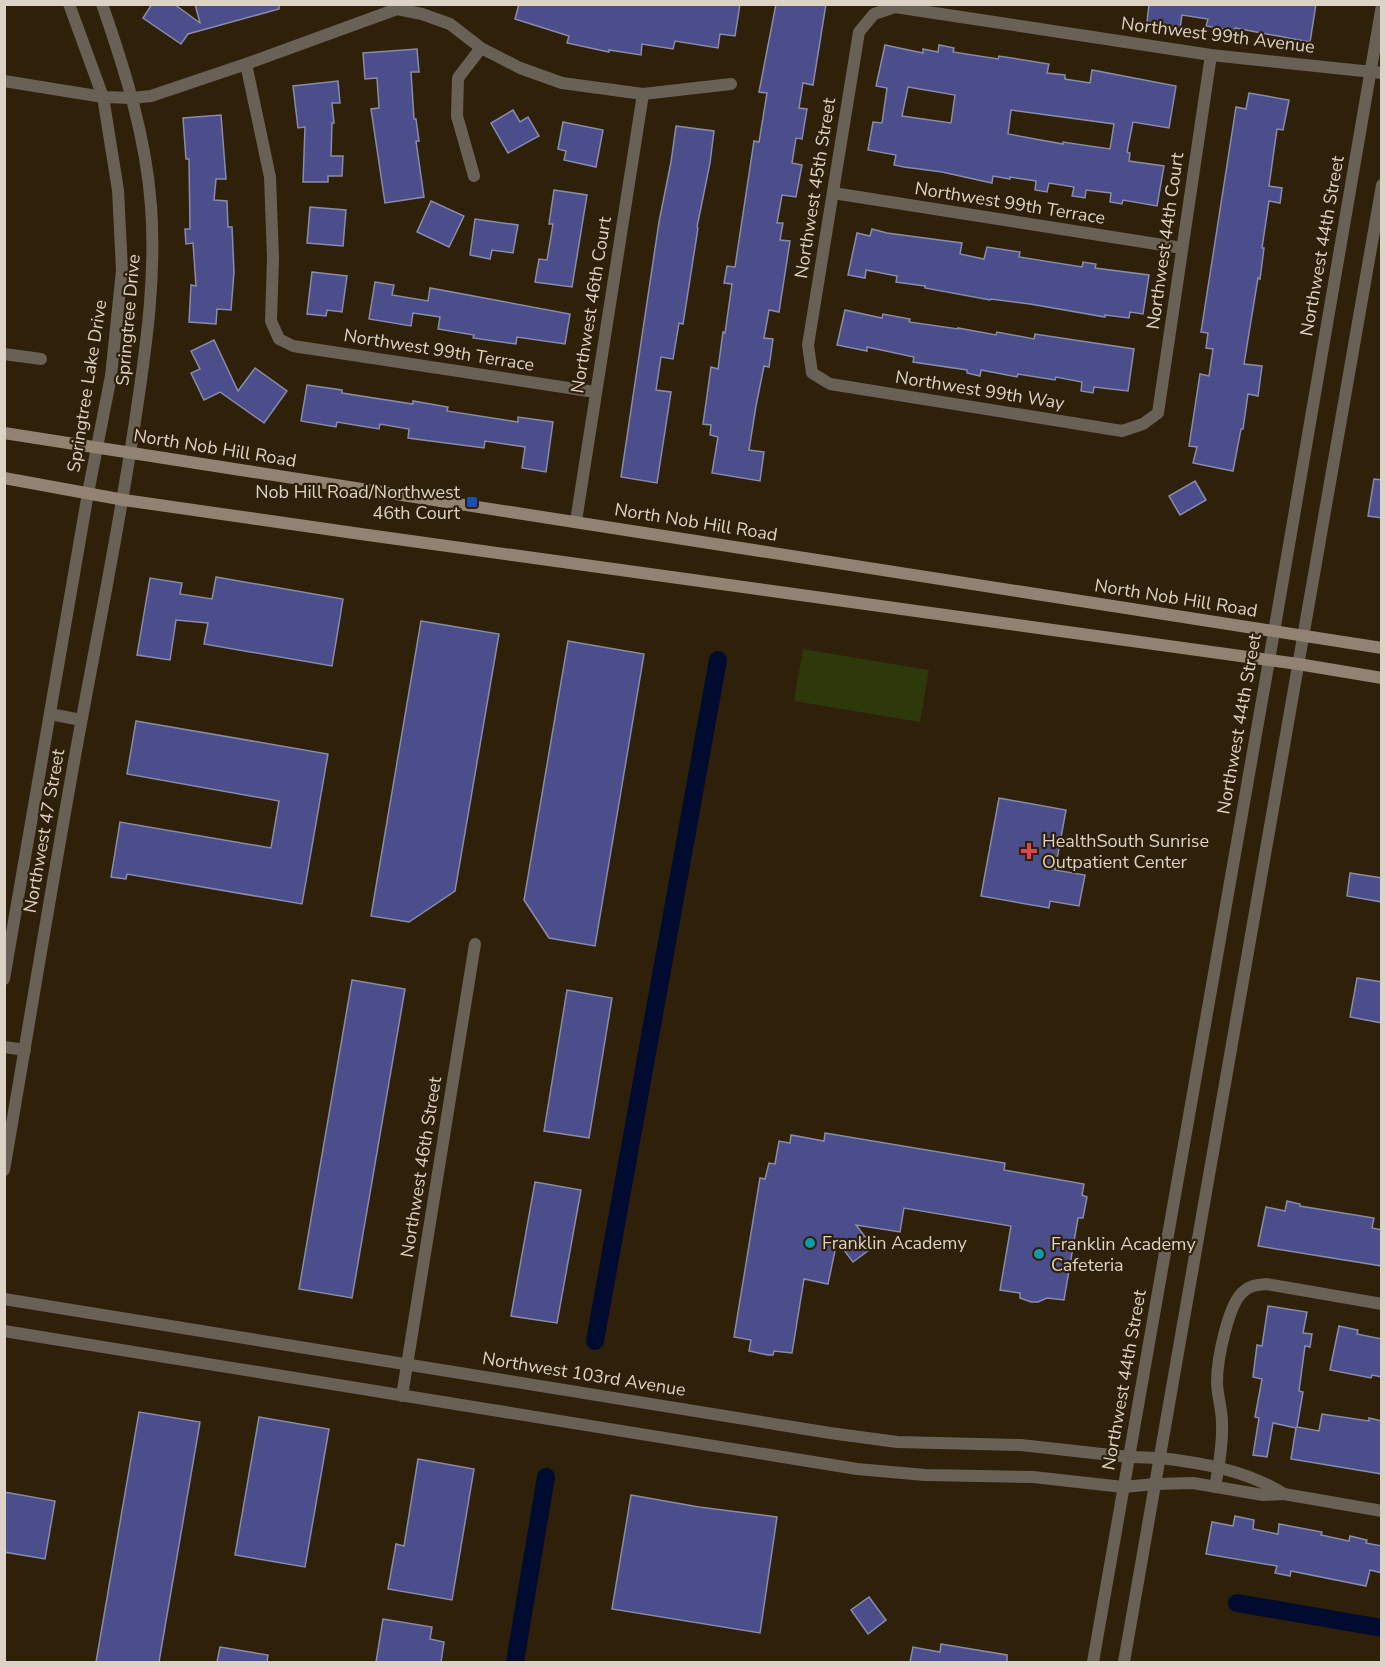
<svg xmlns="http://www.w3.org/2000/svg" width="1386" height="1667" font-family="'Nunito Sans',sans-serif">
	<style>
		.green { fill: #2e390b }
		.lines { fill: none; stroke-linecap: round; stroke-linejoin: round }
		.canal { stroke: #000b2f; stroke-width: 18 }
		.building { fill: #4c4d8b; stroke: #888ca8; stroke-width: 1.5; fill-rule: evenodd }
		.minor { stroke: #696056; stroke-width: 12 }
		.tertiary { stroke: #696056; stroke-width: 12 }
		.secondary { stroke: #918272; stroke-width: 12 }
		.transit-dot { fill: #1a4fb4; stroke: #2f2009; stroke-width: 2 }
		.health-dot { fill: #e0444e; stroke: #2f2009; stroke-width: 2 }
		.culture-dot { fill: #0f9aa8; stroke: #2f2009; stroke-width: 2 }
		.labels { text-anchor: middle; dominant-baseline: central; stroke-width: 4.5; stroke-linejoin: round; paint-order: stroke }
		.street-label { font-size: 18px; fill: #dcd2c5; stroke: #2f2009 }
		.poi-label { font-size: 18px; fill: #dcd2c5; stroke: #2f2009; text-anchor: start }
	</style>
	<rect width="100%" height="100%" fill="#2f2009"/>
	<polygon class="green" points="803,649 929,670 920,722 794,701"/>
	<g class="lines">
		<g class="canal">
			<polyline points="595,1341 718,660"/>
			<polyline points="1237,1603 1382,1628"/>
			<polyline points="515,1662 546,1477"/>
		</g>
	</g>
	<g class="building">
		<polygon points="152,4 174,4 200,23 195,4 279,4 279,9 188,34 181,44 143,18"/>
		<polygon points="519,4 740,4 735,36 720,34 718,48 675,41 673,49 642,44 641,55 609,50 609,52 567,43 569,36 515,19"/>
		<polygon points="776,4 826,4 813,85 803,83 799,108 807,109 802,139 796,138 792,163 802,165 796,197 782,195 777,223 783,223 780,240 790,241 779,312 769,310 764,338 773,339 769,367 764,366 756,406 749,450 764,452 760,481 712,473 718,437 710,435 711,425 703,424 711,367 718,369 723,332 725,333 732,284 724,283 727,266 735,267 754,141 759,142 767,93 759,92"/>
		<polygon points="1149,4 1316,4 1310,42 1235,28 1235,31 1206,26 1208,19 1182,15 1180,28 1147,22"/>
		<path d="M885,45L923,53V49L938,52L939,45L954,48L953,52L998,59L999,56L1049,64L1047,73L1065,75V79L1090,83L1092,70L1176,86L1169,128L1133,122L1127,152L1130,153L1129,161L1164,166L1157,206L1123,200L1122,204L1110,202L1111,193L1086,190L1085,198L1072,196L1074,187L1049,183L1047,192L1035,190L1036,181L1010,177V179L993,176L992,183L942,172L904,167L894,165L896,155L868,150L873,122L882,123L887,88L876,86ZM908,87L955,95L951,123L902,116ZM1011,110L1114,124L1110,149L1063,142V144L1008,134Z"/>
		<polygon points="417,49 419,72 411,72 414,119 416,119 419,141 416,141 424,197 385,203 371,109 379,108 377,78 365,79 363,53"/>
		<polygon points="338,81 340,103 332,103 334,123 332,123 331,156 343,156 342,176 328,176 328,182 303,182 305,127 298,128 293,86"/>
		<polygon points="1249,93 1289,100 1283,130 1277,129 1269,186 1282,188 1280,203 1269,201 1262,248 1264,248 1260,279 1258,278 1244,364 1262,366 1258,396 1248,394 1243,429 1241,429 1233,471 1193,463 1197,447 1189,446 1200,374 1209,376 1213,349 1206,348 1208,333 1201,332 1234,120 1236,107 1246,109"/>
		<polygon points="513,110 520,122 528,117 539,136 508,153 491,123"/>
		<polygon points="221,115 226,179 216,179 214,200 227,201 228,227 232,227 234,272 231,310 217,309 216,324 189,322 191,285 196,286 193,243 186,244 185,229 190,229 189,159 186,159 183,118"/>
		<polygon points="563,122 603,130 596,167 564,160 566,151 558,149"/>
		<polygon points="676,126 714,131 710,163 697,227 698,228 683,324 679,323 673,359 661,357 656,390 671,392 657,483 621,477 659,222 671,162"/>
		<polygon points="554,190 587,195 572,287 535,282 539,259 547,260 553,224 549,224"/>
		<polygon points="431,201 464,216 449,247 417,232"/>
		<polygon points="310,207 346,210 343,246 307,243"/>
		<polygon points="475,219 518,225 513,253 492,250 490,259 470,255"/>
		<polygon points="872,229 887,233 962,243 960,254 984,259 987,247 1020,252 1019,257 1082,267 1083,262 1096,264 1095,268 1149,275 1143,314 1130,312 1129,318 1105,315 1105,317 1030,304 991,299 990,300 925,288 925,286 896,282 897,276 866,270 865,278 848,275 857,233 870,236"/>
		<polygon points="312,272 347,276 342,312 327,310 326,316 307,314"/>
		<polygon points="375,282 394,285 392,295 428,301 430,288 570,314 565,344 517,337 516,344 473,338 474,335 438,329 440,317 413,313 411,326 369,319"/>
		<polygon points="845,310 882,318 883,314 910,319 909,322 958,329 958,328 996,335 997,332 1034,339 1035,334 1134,349 1128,391 1094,387 1093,393 1081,391 1082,382 1056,377 1055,380 1018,374 1017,377 981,370 980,376 967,373 967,370 913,362 914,357 867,347 867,351 837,345"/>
		<polygon points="214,340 238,391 255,368 287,391 264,423 220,392 204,400 191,373 200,369 191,351"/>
		<polygon points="307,385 342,390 342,393 413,404 413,401 448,407 447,411 518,422 518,417 553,422 546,472 522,468 525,447 485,441 484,448 408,438 409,429 380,424 379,429 337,422 336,427 301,421"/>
		<polygon points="1374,479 1382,480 1382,518 1368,516"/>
		<polygon points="1195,481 1206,500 1180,515 1169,496"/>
		<polygon points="216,577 343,599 332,666 204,644 208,623 176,620 170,660 137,655 150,578 182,583 180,594 212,599"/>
		<polygon points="421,621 499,634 455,891 409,922 371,916"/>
		<polygon points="568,641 644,654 595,946 549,938 524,900"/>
		<polygon points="136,721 328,754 302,904 127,874 126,879 111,877 120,822 271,848 279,801 127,774"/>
		<polygon points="999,798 1066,810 1055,870 1085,875 1079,906 1050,901 1049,908 981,896"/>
		<polygon points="1350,873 1382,878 1382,902 1347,896"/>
		<polygon points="1357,978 1382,982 1382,1023 1350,1017"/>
		<polygon points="352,980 405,989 352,1298 299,1289"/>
		<polygon points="567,990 612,998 589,1138 544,1131"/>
		<polygon points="825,1133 1005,1163 1004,1170 1084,1184 1082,1195 1087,1197 1083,1218 1078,1218 1064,1300 1047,1298 1038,1302 1031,1302 1020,1298 1020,1293 1000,1290 1011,1226 904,1208 900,1232 856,1225 873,1247 853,1262 837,1241 828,1284 804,1279 792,1353 774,1351 773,1355 768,1355 749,1351 751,1340 734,1337 760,1178 765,1179 769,1163 775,1164 779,1141 790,1143 791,1135 824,1141"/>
		<polygon points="535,1182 581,1190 557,1323 511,1316"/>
		<polygon points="1287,1201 1300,1204 1300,1206 1374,1218 1372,1228 1382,1230 1382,1266 1258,1246 1266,1207 1285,1211"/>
		<polygon points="1268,1306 1307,1312 1303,1333 1312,1334 1310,1347 1305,1346 1299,1391 1303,1392 1297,1427 1319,1431 1322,1414 1369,1421 1369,1418 1382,1421 1382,1474 1291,1459 1296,1428 1273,1423 1267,1457 1253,1455 1259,1418 1255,1417 1262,1379 1253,1377 1257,1345 1262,1346"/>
		<polygon points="1339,1326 1358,1330 1357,1334 1382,1339 1382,1377 1372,1375 1371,1378 1330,1370"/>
		<polygon points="139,1412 200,1422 159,1662 96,1662"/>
		<polygon points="259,1417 329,1429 305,1567 235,1555"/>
		<polygon points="418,1459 474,1469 452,1600 388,1589 396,1544 404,1546"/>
		<polygon points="4,1492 55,1501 45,1559 4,1552"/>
		<polygon points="631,1495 699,1507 777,1517 760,1633 612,1609"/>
		<polygon points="1235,1516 1254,1520 1253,1529 1278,1534 1279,1524 1322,1532 1321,1535 1349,1541 1350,1536 1367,1540 1366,1543 1382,1546 1382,1573 1370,1570 1366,1586 1291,1571 1290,1576 1275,1573 1277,1566 1206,1554 1212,1522 1233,1526"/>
		<polygon points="869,1597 886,1620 868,1634 851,1610"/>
		<polygon points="383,1619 432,1627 430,1639 444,1642 441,1662 376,1662"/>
		<polygon points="941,1644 1007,1655 1007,1662 910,1662 913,1647 940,1652"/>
		<polygon points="220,1647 268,1655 267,1662 217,1662"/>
	</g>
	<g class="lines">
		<g class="minor">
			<polyline points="1211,55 1158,413 1143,424 1122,431 830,384 812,373 808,345 859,32 874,14 895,7 1211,55 1382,73"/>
			<polyline points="246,64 270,177 273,258 271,321 279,339 293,346 595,392"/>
			<polyline points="4,81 103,97 132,98 151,96 246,64 397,9 422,14 450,24 481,48 520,68 562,83 643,94 731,84"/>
			<polyline points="474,176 457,116 458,78 481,48"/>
			<polyline points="833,193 1182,248"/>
			<polyline points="4,354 41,359"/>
			<polyline points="576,521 643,94"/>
			<polyline points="402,1396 475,944"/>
			<path d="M1161,1458C1203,1463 1248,1471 1284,1494"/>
			<polyline points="1156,1484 1193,1483 1263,1495 1284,1494 1382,1511"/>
			<path d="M1215,1487C1219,1466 1223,1444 1222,1423C1222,1409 1217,1395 1217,1382C1217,1361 1228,1303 1244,1291C1251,1285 1258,1285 1266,1284L1382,1304"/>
		</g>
		<g class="tertiary">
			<polyline points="50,714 81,720"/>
			<polyline points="4,979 88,493 111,376 122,270 118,190 103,97 69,4"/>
			<polyline points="4,1047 25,1050"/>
			<path d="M4,1170C30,1020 54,869 82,718C101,615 122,512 137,408C147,341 156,274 151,206C146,137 125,70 102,4"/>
			<polyline points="4,1299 830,1433 897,1442 1021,1445 1129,1457 1161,1458"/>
			<polyline points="4,1331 857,1469 925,1475 1033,1477 1123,1487 1156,1484"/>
			<polyline points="1093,1662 1274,632 1382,5"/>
			<polyline points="1124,1662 1382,185"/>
		</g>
		<g class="secondary">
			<polyline points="4,433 1382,648"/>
			<polyline points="4,478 124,500 368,535 1298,664 1382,678"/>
		</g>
	</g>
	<rect class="transit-dot" x="466" y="496" width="12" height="12" rx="3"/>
	<path class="health-dot" d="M1026 842h6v6h6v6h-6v6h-6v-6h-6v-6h6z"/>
	<g class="culture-dot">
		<circle cx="810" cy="1243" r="6"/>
		<circle cx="1039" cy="1254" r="6"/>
	</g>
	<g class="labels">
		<g class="street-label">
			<text transform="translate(1218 35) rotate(7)">Northwest 99th Avenue</text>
			<text transform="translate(815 188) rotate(-81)">Northwest 45th Street</text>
			<text transform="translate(1010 203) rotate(9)">Northwest 99th Terrace</text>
			<text transform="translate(1165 241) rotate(-82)">Northwest 44th Court</text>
			<text transform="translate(1322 246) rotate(-80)">Northwest 44th Street</text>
			<text transform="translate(591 305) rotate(-81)">Northwest 46th Court</text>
			<text transform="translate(128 320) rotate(-85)">Springtree Drive</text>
			<text transform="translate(439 350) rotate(9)">Northwest 99th Terrace</text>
			<text transform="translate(87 386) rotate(-81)">Springtree Lake Drive</text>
			<text transform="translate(980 390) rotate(9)">Northwest 99th Way</text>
			<text transform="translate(215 448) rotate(9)">North Nob Hill Road</text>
			<text transform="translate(696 522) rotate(9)">North Nob Hill Road</text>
			<text transform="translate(1176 598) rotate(9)">North Nob Hill Road</text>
			<text transform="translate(1239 724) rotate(-80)">Northwest 44th Street</text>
			<text transform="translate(44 831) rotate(-80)">Northwest 47 Street</text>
			<text transform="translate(421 1167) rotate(-81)">Northwest 46th Street</text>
			<text transform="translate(584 1374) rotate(9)">Northwest 103rd Avenue</text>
			<text transform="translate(1124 1380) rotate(-80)">Northwest 44th Street</text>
		</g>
		<g class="poi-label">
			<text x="460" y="492" text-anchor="end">Nob Hill Road/Northwest<tspan x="460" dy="21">46th Court</tspan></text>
			<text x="1042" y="841">HealthSouth Sunrise<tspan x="1042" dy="21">Outpatient Center</tspan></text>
			<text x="822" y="1243">Franklin Academy</text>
			<text x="1051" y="1244">Franklin Academy<tspan x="1051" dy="21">Cafeteria</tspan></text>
		</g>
	</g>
	<rect width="1386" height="1667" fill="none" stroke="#dcd2c5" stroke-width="12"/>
</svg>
